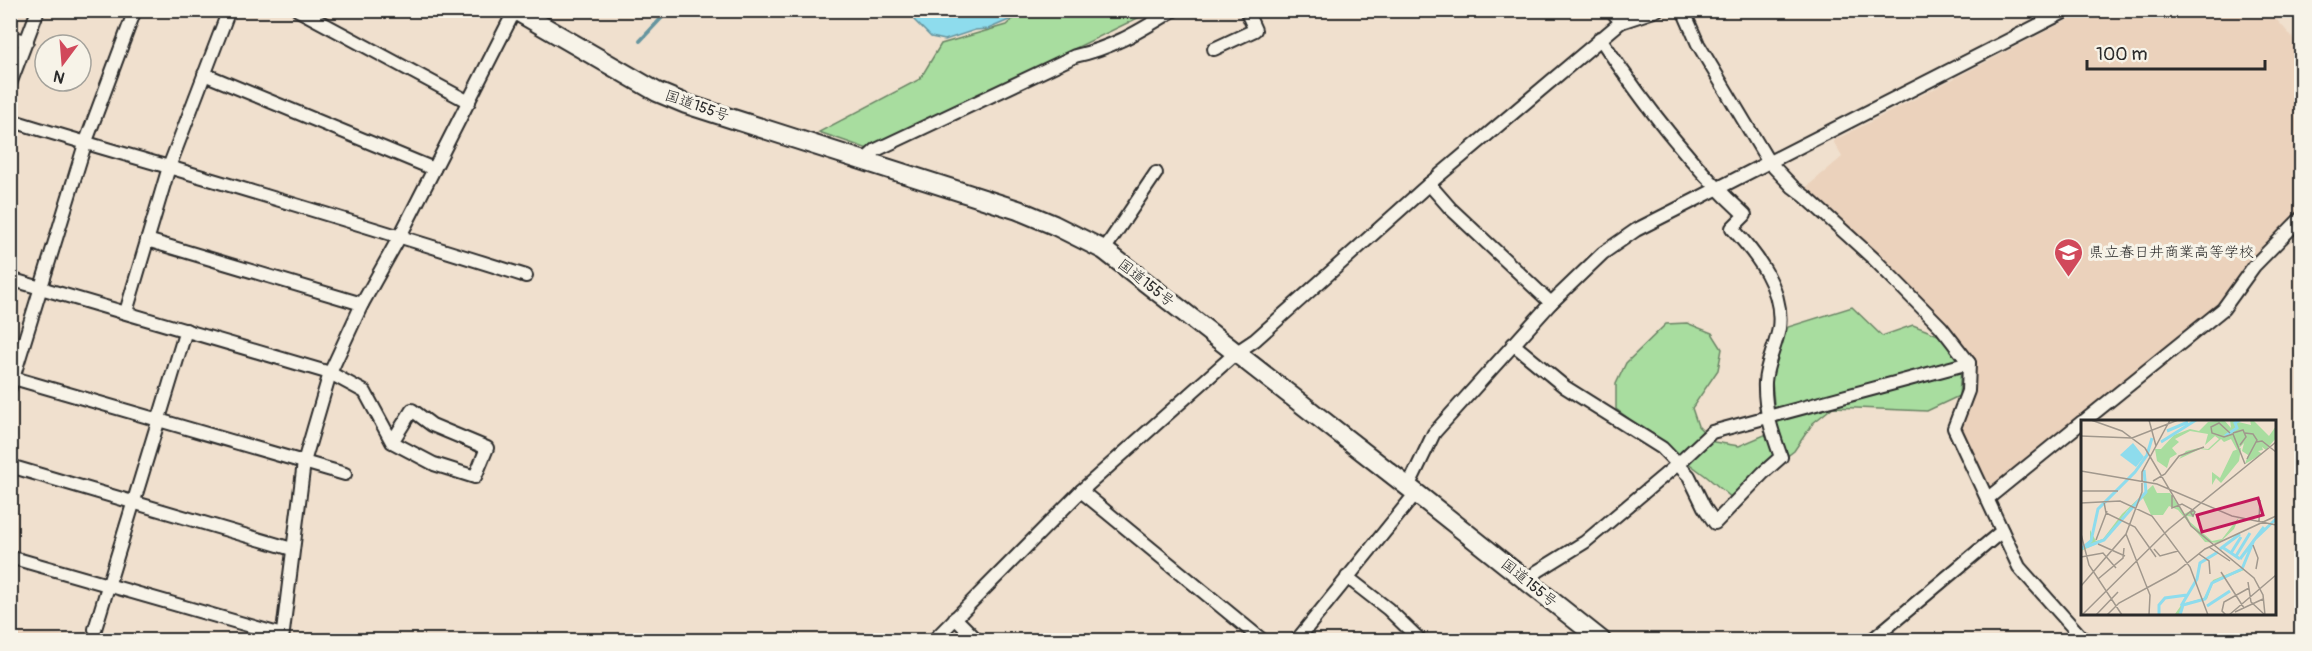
<svg xmlns="http://www.w3.org/2000/svg" width="2312" height="651" font-family="Pangolin,'Klee One',sans-serif">
	<style>
		.built { fill: #ebd2bc }
		.green { fill: #a8dd9f; stroke: #6a8465; stroke-width: 1.5 }
		.water { fill: #8edced; stroke: #66959f; stroke-width: 1.5 }
		.lines { fill: none; stroke-linecap: round; stroke-linejoin: round }
		.stream { stroke: #66959f; stroke-width: 4 }
		.minor-casing { stroke: #2b2b2b; stroke-width: 16 }
		.highway-casing { stroke: #2b2b2b; stroke-width: 22 }
		.minor { stroke: #f7f3e8; stroke-width: 12 }
		.highway { stroke: #f7f3e8; stroke-width: 18 }
		.labels { text-anchor: middle; dominant-baseline: central; stroke-width: 6; stroke-linejoin: round; paint-order: stroke }
		.street-label { font-size: 15px; fill: #2b2b2b; stroke: #f7f3e8 }
		.poi-label { font-size: 15px; fill: #2b2b2b; stroke: #f7f3e8; text-anchor: start }
		.inset-river { fill: none; stroke: #8edced; stroke-width: 3 }
		.inset-road { fill: none; stroke: #a1988d; stroke-width: 1.5 }
		.view { fill: #c2185b; fill-opacity: 0.15; stroke: #c2185b; stroke-width: 3 }
		.inset-edge { fill: none; stroke: #2b2b2b; stroke-width: 3 }
	</style>
	<rect width="100%" height="100%" fill="#f0e0ce"/>
	<filter id="ink" filterUnits="userSpaceOnUse"><feTurbulence type="fractalNoise" baseFrequency=".0167" numOctaves="2"/><feDisplacementMap in="SourceGraphic" scale="12" xChannelSelector="R" yChannelSelector="G"/><feConvolveMatrix kernelMatrix="1 2 1 2 8 2 1 2 1" color-interpolation-filters="sRGB"/></filter>
	<g filter="url(#ink)">
		<g class="built">
			<polygon points="2085,11 2269,11 2301,47 2302,206 2273,238 2219,305 1989,492 1958,430 1972,365 1803,190 1842,157 1833,141"/>
			<polygon points="11,631 84,636 138,638 147,640 11,640"/>
		</g>
		<g class="green">
			<polygon points="1021,11 1152,11 868,149 819,132 920,79 941,44 1006,25"/>
			<polygon points="1852,307 1882,336 1913,325 1938,335 1962,353 1959,396 1927,411 1833,407 1813,423 1794,451 1732,498 1707,477 1616,409 1616,384 1626,363 1666,324 1687,323 1712,333 1722,349 1718,370 1692,408 1698,426 1714,442 1739,446 1767,434 1774,403 1771,370 1788,327"/>
		</g>
		<polygon class="water" points="917,11 917,10 1023,11 1009,20 988,29 975,30 945,40 931,37 914,20"/>
		<g class="lines">
			<polyline class="stream" points="640,41 669,10"/>
			<defs>
				<g id="minor">
					<polyline points="298,10 469,102"/>
					<polyline points="1611,10 1621,22"/>
					<polyline points="1683,10 1698,44 1768,161 1793,187 1806,197 1875,260 1941,327 1969,363 1968,391 1954,428 2019,567 2084,640"/>
					<polyline points="10,37 27,41"/>
					<polyline points="1214,49 1255,30 1246,10"/>
					<polyline points="204,74 434,169"/>
					<polyline points="10,84 38,10"/>
					<path d="M10,120C64,137 118,152 172,168C291,203 408,239 526,276"/>
					<path d="M865,160L876,150L1075,56C1115,47 1139,31 1174,10"/>
					<polyline points="1429,184 1450,208 1551,303"/>
					<polyline points="147,240 362,304"/>
					<polyline points="1104,250 1156,173"/>
					<polyline points="10,279 330,373 365,392 392,442 434,464 475,477 487,448 432,425 412,410 392,442"/>
					<polyline points="126,312 169,167 229,10"/>
					<path d="M1513,344L1565,387L1662,448L1689,476L1704,507L1715,523L1763,473L1781,457C1772,432 1764,409 1765,382C1766,364 1776,346 1779,328C1784,289 1757,255 1732,228L1745,215C1689,164 1642,101 1600,38"/>
					<polyline points="10,377 345,474"/>
					<polyline points="10,388 85,144 135,10"/>
					<polyline points="2083,422 2223,309 2254,266 2302,217"/>
					<polyline points="10,466 292,549"/>
					<polyline points="1408,487 1434,433 1551,303 1603,253 1636,230 2068,10"/>
					<polyline points="1081,491 1262,640"/>
					<polyline points="1987,499 2082,422"/>
					<polyline points="10,557 282,635"/>
					<polyline points="1347,577 1388,609 1420,640"/>
					<polyline points="1527,581 1538,571 1585,542 1679,463 1712,432 1969,363"/>
					<polyline points="955,618 977,640"/>
					<polyline points="95,629 186,330"/>
					<polyline points="282,640 304,462 330,373 362,304 400,236 515,10"/>
					<polyline points="934,640 1081,491 1237,352 1255,340 1429,184 1621,22 1657,10"/>
					<polyline points="1297,640 1416,493"/>
					<polyline points="1872,640 2002,531"/>
				</g>
				<polyline id="highway" points="515,10 657,92 686,104 1018,210 1054,225 1104,250 1416,493 1601,640"/>
			</defs>
			<use href="#minor" class="minor-casing"/>
			<use href="#highway" class="highway-casing"/>
			<use href="#minor" class="minor"/>
			<use href="#highway" class="highway"/>
		</g>
	</g>
	<defs>
		<symbol id="school-pin" viewBox="-11 -11 22 30"><path d="M0 17L-7.5 6A9.5 9.5 0 1 1 7.5 6Z" fill="#d1495b" stroke="#f7f3e8"/><path d="M0-5L7-2L0 1L-7-2ZM-4 1L0 2.5L4 1V4Q0 6-4 4Z" fill="#fff"/></symbol>
	</defs>
	<g fill-rule="evenodd">
		<use href="#school-pin" x="2052" y="236" width="33" height="45"/>
	</g>
	<g class="labels">
		<g class="street-label">
			<text transform="translate(697 106) rotate(19)">国道155号</text>
			<text transform="translate(1146 283) rotate(38)">国道155号</text>
			<text transform="translate(1529 583) rotate(39)">国道155号</text>
		</g>
		<g class="poi-label">
			<text x="2089" y="252">県立春日井商業高等学校</text>
		</g>
	</g>
	<g transform="translate(2081 420)">
		<rect width="195" height="195" fill="#f0e0ce"/>
		<path d="M143,0L150,8L149,0L170,5L169,0H172L188,16L195,6V18L185,30L181,27L182,30L177,31L181,34L164,44L167,35L161,31L163,23L156,30L150,19L143,22L140,19L128,30L119,29L98,39L105,31L118,28L127,29L138,19L134,16L124,25L127,14L109,11L94,19L98,22L91,28L96,34L89,38L86,48L76,41L74,29H80L93,15L109,9L118,11L127,2ZM160,28L158,41L140,63L135,58L131,65V52L139,58L152,31ZM72,65L76,73H89L103,94L113,89V97L106,96L109,102L131,121L141,119L158,97L153,109L138,123L124,122L97,90L88,86L82,95H70L62,78L46,91L24,120L0,131L9,120V110L15,121L22,119L41,94ZM159,149L163,150L132,163L126,179L102,185L100,195L94,194L101,184L123,178L132,160Z" fill="#a8dd9f"/>
		<path d="M52,23L63,37L55,47L39,35Z" fill="#8edced"/>
		<path class="inset-river" d="M86,11L107,2M144,16L156,8L154,3L159,0M80,22L115,0M5,127L23,120L65,72L63,50M141,127L159,139M0,129L10,121L17,89L54,52L66,35L71,18M139,129L159,114M150,133L160,117M155,136L169,113M159,139L183,107M100,186L116,159L119,143L137,132M126,186L149,171M78,195V185L84,178L106,175M99,195L102,185L124,179L131,163L161,149L173,120L195,99"/>
		<path class="inset-road" d="M10,0L41,11L64,28L110,106L173,158L182,175L184,195M68,0L75,26M149,13L138,3L130,7L131,13L143,17L152,14L164,44M152,13L162,10L165,17L159,25M164,13L172,14L176,20L166,39M0,16L51,18L97,0M175,22L181,21L195,32M0,51L76,64L151,96L195,105M72,61L84,54L98,36L123,27M0,71H37M91,75V88L101,84L112,90L114,92L112,96L110,93V92L112,91L113,90M23,82L25,93L54,107L75,137M0,83L39,81L71,96L109,147L127,195M178,101L179,80M195,110V138M0,114L8,145L41,195M45,114L69,175L68,195M15,120L26,91M17,124L44,136M172,125L177,138L175,149M128,127L149,141M73,129L79,136L97,131M118,134L128,141L129,154M0,137L22,133L35,148M140,152L163,188M17,159L42,138L43,128M167,162L170,182L184,195M0,166L45,114L61,72V52L89,0M154,192L182,179M1,195L88,109L195,22M15,195L37,172M26,195L38,183L95,152L124,129L195,96M145,195L141,191L143,182L168,168M148,195L195,155"/>
		<path class="view" d="M177,78L182,95L121,112L116,95Z"/>
		<rect width="195" height="195" class="inset-edge"/>
	</g>
	<rect width="2312" height="651" fill="none" stroke="#f7f3e8" stroke-width="36"/>
	<rect x="18" y="18" width="2276" height="615" fill="none" stroke="#2b2b2b" stroke-width="2" filter="url(#ink)"/>
	<g transform="translate(63 63) rotate(196)"><circle r="28" fill="#f7f3e8" stroke="#a5a39c" stroke-width="1.5"/>
	<path d="M0-4.5L10 22L0 15L-10 22Z" fill="#d1495b"/>
	<text y="-9" font-size="16" font-weight="bold" text-anchor="middle" fill="#2b2b2b">N</text>
	</g>
	<path d="M2087 60v9h178v-9" fill="none" stroke="#2b2b2b" stroke-width="3"/>
	<text x="2096" y="60" font-size="18" fill="#2b2b2b" stroke="#f7f3e8" stroke-width="4.5" paint-order="stroke">100 m</text>
</svg>
